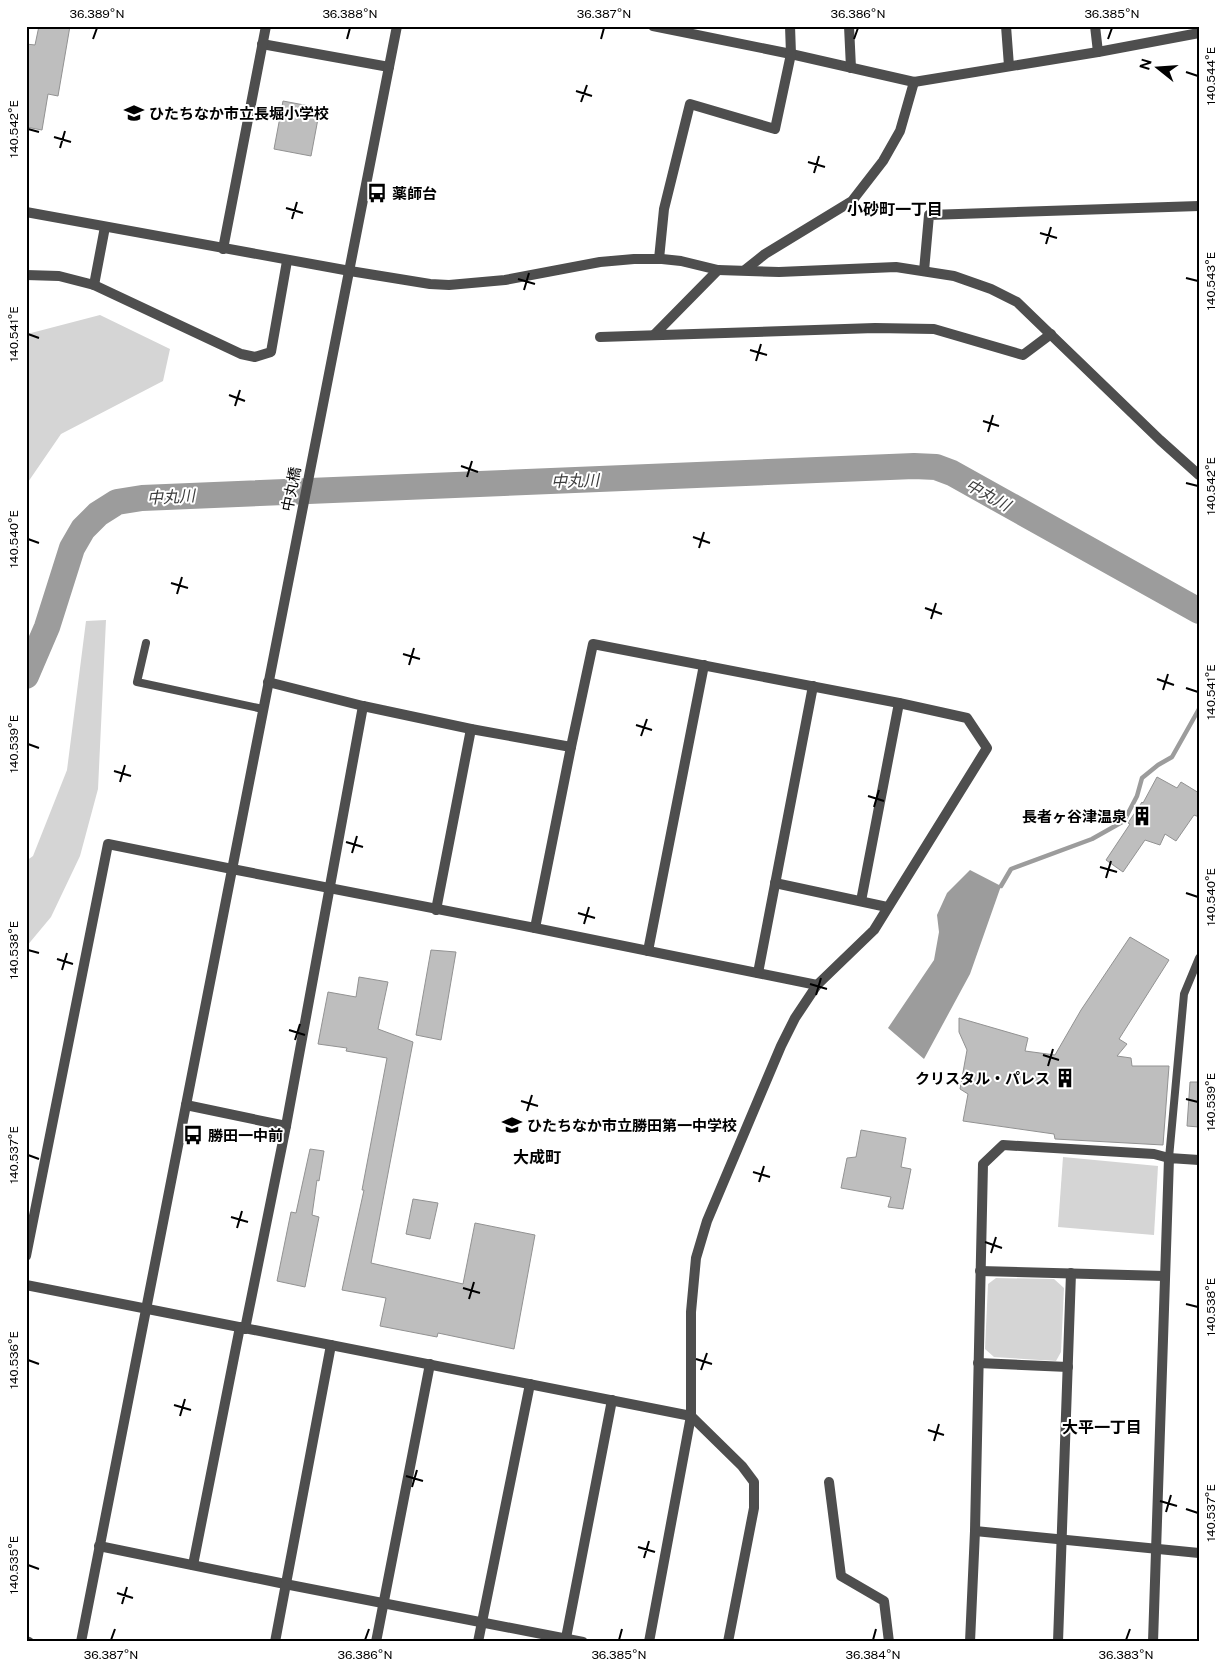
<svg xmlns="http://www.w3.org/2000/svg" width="1225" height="1668" font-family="'Public Sans','Noto Sans JP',sans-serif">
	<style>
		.green { fill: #d5d5d5 }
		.water { fill: #9c9c9c }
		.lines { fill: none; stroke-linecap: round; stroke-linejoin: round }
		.stream { stroke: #9c9c9c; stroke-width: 4.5 }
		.river { stroke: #9c9c9c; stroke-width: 26 }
		.building { fill: #bebebe; stroke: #929292 }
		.service { stroke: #4e4e4e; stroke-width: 8 }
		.minor { stroke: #4e4e4e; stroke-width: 10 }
		.tertiary { stroke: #4e4e4e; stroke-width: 10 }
		.ticks { fill: none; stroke: #000; stroke-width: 2 }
		.labels { text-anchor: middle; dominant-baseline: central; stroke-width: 4; stroke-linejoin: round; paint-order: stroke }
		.poi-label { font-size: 15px; font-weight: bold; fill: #000; stroke: #fff; text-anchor: start }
		.street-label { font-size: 15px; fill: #000; stroke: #fff }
		.neighbourhood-label { font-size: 16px; font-weight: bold; fill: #000; stroke: #fff }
		.water-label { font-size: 16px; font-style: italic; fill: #3d3d3d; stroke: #fff }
		.neatline { fill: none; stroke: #000; stroke-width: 2 }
		.ticks-label { font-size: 12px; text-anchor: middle; fill: #000 }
	</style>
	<rect width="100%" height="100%" fill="#fff"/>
	<g class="green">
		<polygon points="100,315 170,349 163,381 61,434 26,485 26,336 31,333"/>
		<polygon points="106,620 98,789 80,856 51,917 26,947 26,861 33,856 67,770 86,621"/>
		<polygon points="1063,1157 1158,1166 1154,1235 1058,1227"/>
		<polygon points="996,1278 1054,1279 1064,1288 1061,1352 1056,1361 994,1357 985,1349 988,1284"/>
	</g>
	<polygon class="water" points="970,870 1001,886 970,974 924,1059 888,1028 934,960 939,932 937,915 947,893"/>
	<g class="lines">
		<polyline class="stream" points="1001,886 1011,869 1092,839 1124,821 1137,796 1142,778 1158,765 1172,757 1199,709"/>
		<polyline class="river" points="26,676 47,627 72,548 83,529 98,514 117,502 142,498 914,466 936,467 952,473 1199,611"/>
	</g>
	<g class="building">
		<polygon points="39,26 70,26 58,96 48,94 42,130 26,127 26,44 35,45"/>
		<polygon points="283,101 320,108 311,156 274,149"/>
		<polygon points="1157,777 1177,788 1181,782 1199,793 1199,817 1194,815 1176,841 1165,834 1160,845 1145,840 1123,872 1106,860 1130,824 1128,823 1142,802 1143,803"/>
		<polygon points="1130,937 1169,960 1119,1039 1127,1044 1117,1056 1131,1058 1132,1066 1169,1066 1163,1145 1055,1139 1054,1134 963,1121 968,1094 960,1089 967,1050 959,1032 959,1018 1028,1038 1025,1051 1055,1055 1081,1010"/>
		<polygon points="431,950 456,952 441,1040 416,1035"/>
		<polygon points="359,977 388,982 378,1029 413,1042 371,1263 463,1284 475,1223 535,1235 514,1349 438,1333 437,1337 380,1326 386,1298 342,1290 364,1190 362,1190 387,1058 346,1051 347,1048 318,1044 328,992 356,997"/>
		<polygon points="1190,1082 1199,1082 1199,1127 1187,1126"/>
		<polygon points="861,1130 906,1138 901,1167 911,1169 903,1209 888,1207 891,1197 841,1188 847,1158 856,1157"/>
		<polygon points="310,1149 324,1151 319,1181 317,1180 312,1215 319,1217 305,1287 277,1281 291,1212 296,1213"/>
		<polygon points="413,1199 438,1203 430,1239 406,1234"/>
	</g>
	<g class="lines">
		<g class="service">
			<polyline points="146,643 137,682 263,709"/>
			<polyline points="1169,1158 1184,994 1199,958"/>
		</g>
		<g class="minor">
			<polyline points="653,26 791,54 914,82 1098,52 1199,33"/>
			<polyline points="849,26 851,68"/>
			<polyline points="1006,26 1009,66"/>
			<polyline points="1095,26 1098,52"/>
			<polyline points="262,44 389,67"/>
			<polyline points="223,249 266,26"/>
			<polyline points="659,259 664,209 690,104 775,129 791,54 790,26"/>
			<polyline points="745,270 765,254 852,201 883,161 900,131 914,82"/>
			<polyline points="350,271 430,284 449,285 505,280 600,262 634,259 662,259 681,261 718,270 779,272 896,267 954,276 991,289 1017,302 1160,440 1199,475"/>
			<polyline points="924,271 929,215 1199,206"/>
			<polyline points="26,275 59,276 94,285 241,354 255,357 271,352 287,261"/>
			<polyline points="94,285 105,227"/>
			<polyline points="654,335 718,270"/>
			<polyline points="600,337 875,328 934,329 1023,355 1051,334"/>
			<polyline points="268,682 363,706 471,729 571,747"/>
			<polyline points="775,883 887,907"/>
			<polyline points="861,901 899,703"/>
			<polyline points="436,910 471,729"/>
			<polyline points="535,928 571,747 593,644 899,703 967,718 987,748 874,930 817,985 795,1018 781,1046 707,1221 696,1258 691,1312 691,1416 649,1642"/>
			<polyline points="648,951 704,665"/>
			<polyline points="758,973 813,686"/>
			<polyline points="186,1105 286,1126"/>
			<polyline points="26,1256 108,844 232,869"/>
			<polyline points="980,1271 1165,1276"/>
			<polyline points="26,1285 691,1416 742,1466 754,1482 754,1508 728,1642"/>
			<polyline points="245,1329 286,1126 363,706"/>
			<polyline points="978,1363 1068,1367"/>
			<polyline points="829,1482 841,1576 884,1601 889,1642"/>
			<polyline points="975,1531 1199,1553"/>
			<polyline points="99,1546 285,1584 583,1642"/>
			<polyline points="193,1565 240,1327"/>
			<polyline points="566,1638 612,1400"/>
			<polyline points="26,1641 29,1642"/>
			<polyline points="275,1642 331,1345"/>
			<polyline points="376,1642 430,1364"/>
			<polyline points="478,1642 530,1384"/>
			<polyline points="970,1642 975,1531 983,1164 1003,1145 1154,1154 1169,1158"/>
			<polyline points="1058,1642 1071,1273"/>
		</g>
		<g class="tertiary">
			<polyline points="26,212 350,271"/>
			<polyline points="232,869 535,928 817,985"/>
			<polyline points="81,1642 397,26"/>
			<polyline points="1153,1642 1169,1158 1199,1160"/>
		</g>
	</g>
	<path class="ticks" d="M93,39L97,28M347,39L350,28M601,39L604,28M854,39L858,28M1108,39L1112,28M1186,72L1198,76M576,91L592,96M581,102L587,85M28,129L39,132M54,137L71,142M60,148L65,131M808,162L825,167M814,173L819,156M286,208L303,213M292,219L297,202M1040,233L1057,238M1046,244L1051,227M1186,278L1198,281M518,279L535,284M524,290L529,273M28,334L39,338M750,350L767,355M756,361L761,344M229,395L245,401M235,406L240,390M983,421L999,426M988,432L993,415M461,466L478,472M467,477L472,461M1186,483L1198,486M693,537L710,543M28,539L39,543M699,548L704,532M171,583L188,588M177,594L182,577M925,608L942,614M931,619L936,603M403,654L420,659M409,665L414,648M1157,679L1174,685M1186,688L1198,692M1163,690L1168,674M636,725L652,730M641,736L647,719M28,744L39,748M114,771L131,776M120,782L125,765M868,796L884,801M874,807L879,790M346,842L363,847M352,853L357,836M1100,867L1117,872M1106,878L1111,861M1186,893L1198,897M578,913L595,918M584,924L589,907M28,950L39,953M57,959L73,964M62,970L67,953M810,984L827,989M816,995L821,978M289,1030L305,1035M295,1040L300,1024M1043,1055L1059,1060M1048,1066L1053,1049M1186,1099L1198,1102M521,1101L538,1106M527,1111L532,1095M28,1155L39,1159M753,1172L770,1177M759,1182L764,1166M231,1217L248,1222M237,1228L242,1211M985,1242L1002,1248M991,1253L996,1237M463,1288L480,1293M469,1299L474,1282M1186,1304L1198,1307M696,1359L712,1364M28,1360L39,1364M701,1370L707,1353M174,1405L191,1410M180,1416L185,1399M928,1430L944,1435M934,1441L939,1424M406,1476L423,1481M412,1487L417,1470M1160,1501L1177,1506M1186,1509L1198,1513M1166,1512L1171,1495M638,1547L655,1552M644,1558L649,1541M28,1565L39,1569M117,1593L133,1598M122,1604L127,1587M111,1640L115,1629M365,1640L369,1629M619,1640L622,1629M873,1640L876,1629M1126,1640L1130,1629"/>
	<defs>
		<symbol id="school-bare" viewBox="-9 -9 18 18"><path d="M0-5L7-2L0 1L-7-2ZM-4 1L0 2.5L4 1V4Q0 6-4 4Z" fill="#000" stroke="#fff" stroke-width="2.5" paint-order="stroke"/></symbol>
		<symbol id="bus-bare" viewBox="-9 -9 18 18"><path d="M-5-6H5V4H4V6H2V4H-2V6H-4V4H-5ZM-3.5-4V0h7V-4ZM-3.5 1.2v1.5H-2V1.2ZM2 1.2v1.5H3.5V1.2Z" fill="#000" stroke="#fff" stroke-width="2.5" paint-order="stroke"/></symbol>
		<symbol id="building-bare" viewBox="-9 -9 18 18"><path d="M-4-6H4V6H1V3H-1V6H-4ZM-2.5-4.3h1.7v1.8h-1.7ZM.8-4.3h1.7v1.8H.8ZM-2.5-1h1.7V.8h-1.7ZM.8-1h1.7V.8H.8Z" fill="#000" stroke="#fff" stroke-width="2.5" paint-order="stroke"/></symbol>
	</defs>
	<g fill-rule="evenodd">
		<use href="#school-bare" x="120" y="99" width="28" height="28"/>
		<use href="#bus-bare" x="363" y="179" width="28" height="28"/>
		<use href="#building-bare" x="1128" y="802" width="28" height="28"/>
		<use href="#building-bare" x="1051" y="1064" width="28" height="28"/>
		<use href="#school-bare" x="498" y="1111" width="28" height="28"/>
		<use href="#bus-bare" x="179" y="1121" width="28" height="28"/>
	</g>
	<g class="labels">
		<g class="poi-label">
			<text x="149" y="113">ひたちなか市立長堀小学校</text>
			<text x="392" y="193">薬師台</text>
			<text x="1127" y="816" text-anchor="end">長者ヶ谷津温泉</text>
			<text x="1050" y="1078" text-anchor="end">クリスタル・パレス</text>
			<text x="527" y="1125">ひたちなか市立勝田第一中学校</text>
			<text x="208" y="1135">勝田一中前</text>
		</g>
		<g class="street-label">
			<text transform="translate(291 489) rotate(-79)">中丸橋</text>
		</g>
		<g class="neighbourhood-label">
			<text x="895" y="209">小砂町一丁目</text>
			<text x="537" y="1157">大成町</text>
			<text x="1102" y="1427">大平一丁目</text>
		</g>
		<g class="water-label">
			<text transform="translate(575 481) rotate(-2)">中丸川</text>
			<text transform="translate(988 495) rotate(29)">中丸川</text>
			<text transform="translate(171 497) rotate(-3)">中丸川</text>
		</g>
	</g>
	<rect width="1225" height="1668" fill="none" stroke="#ffffff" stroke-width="55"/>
	<g transform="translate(1158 68) rotate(287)" stroke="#ffffff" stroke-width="4" paint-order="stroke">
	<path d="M0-4L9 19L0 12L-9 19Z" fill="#000000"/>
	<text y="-8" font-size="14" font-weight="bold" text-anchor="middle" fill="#000000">N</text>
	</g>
	<rect x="28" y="28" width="1170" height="1612" class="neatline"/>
	<g class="ticks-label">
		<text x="97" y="18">36.389°N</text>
		<text x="350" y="18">36.388°N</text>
		<text x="604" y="18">36.387°N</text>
		<text x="858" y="18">36.386°N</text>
		<text x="1112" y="18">36.385°N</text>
		<text transform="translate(1211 76) rotate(-90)" y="4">140.544°E</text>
		<text transform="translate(14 129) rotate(-90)" y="4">140.542°E</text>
		<text transform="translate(1211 281) rotate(-90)" y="4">140.543°E</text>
		<text transform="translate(14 334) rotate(-90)" y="4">140.541°E</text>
		<text transform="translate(1211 486) rotate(-90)" y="4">140.542°E</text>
		<text transform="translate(14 539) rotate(-90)" y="4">140.540°E</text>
		<text transform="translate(1211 692) rotate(-90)" y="4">140.541°E</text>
		<text transform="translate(14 744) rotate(-90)" y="4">140.539°E</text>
		<text transform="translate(1211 897) rotate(-90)" y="4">140.540°E</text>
		<text transform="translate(14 950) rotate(-90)" y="4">140.538°E</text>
		<text transform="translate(1211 1102) rotate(-90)" y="4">140.539°E</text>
		<text transform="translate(14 1155) rotate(-90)" y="4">140.537°E</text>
		<text transform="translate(1211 1307) rotate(-90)" y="4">140.538°E</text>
		<text transform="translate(14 1360) rotate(-90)" y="4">140.536°E</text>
		<text transform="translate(1211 1513) rotate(-90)" y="4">140.537°E</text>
		<text transform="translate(14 1565) rotate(-90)" y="4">140.535°E</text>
		<text x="111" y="1659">36.387°N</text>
		<text x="365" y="1659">36.386°N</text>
		<text x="619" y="1659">36.385°N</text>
		<text x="873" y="1659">36.384°N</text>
		<text x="1126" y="1659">36.383°N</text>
	</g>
</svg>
